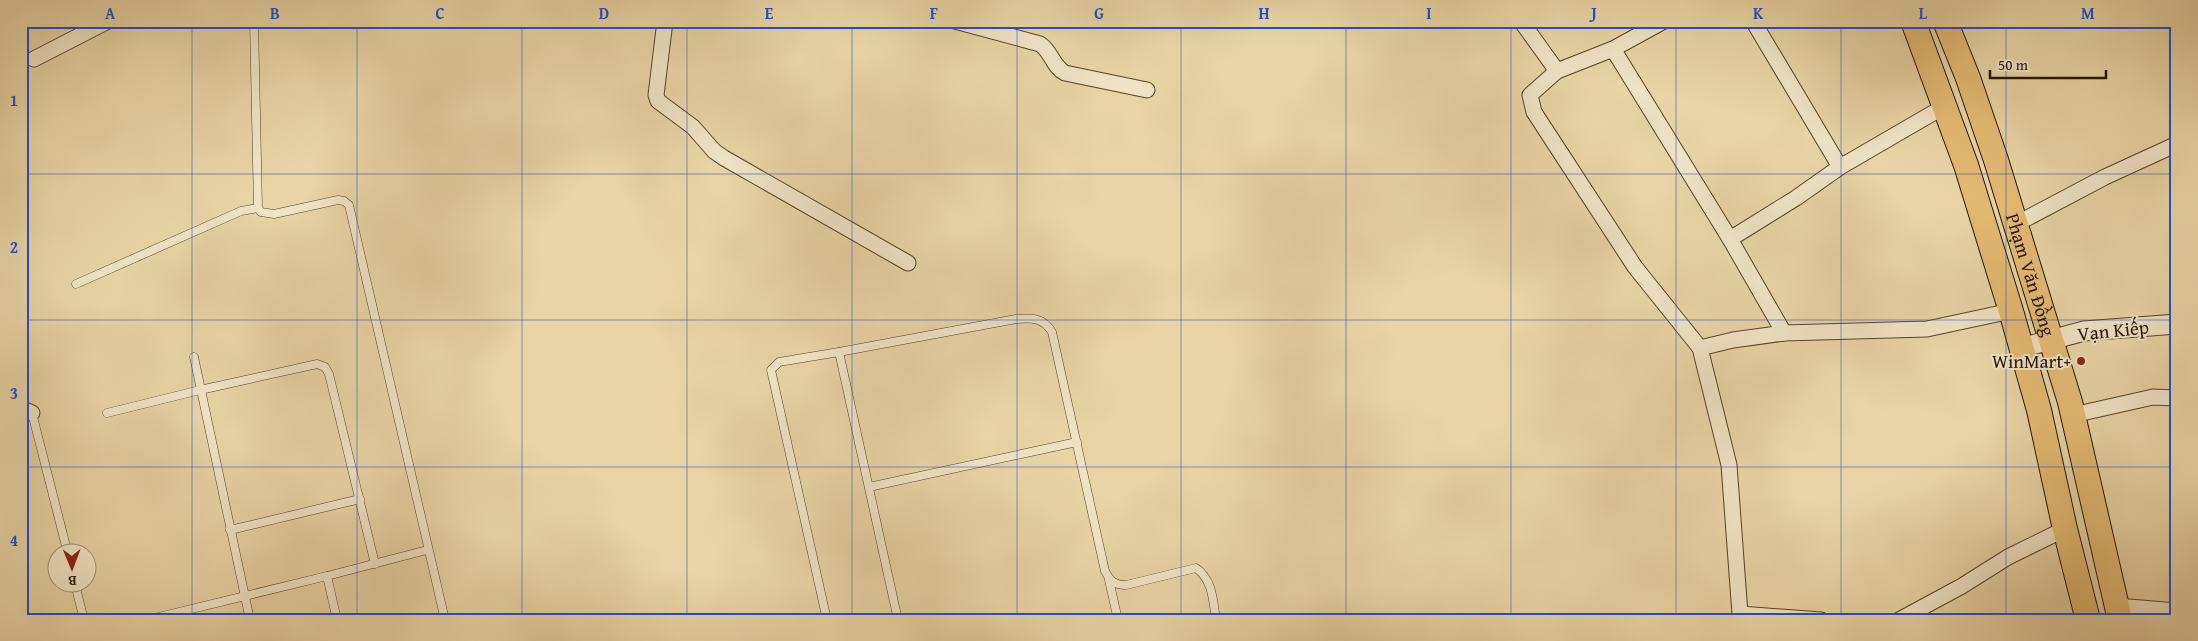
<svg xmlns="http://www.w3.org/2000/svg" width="2198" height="641" font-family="'Gentium Book Plus',serif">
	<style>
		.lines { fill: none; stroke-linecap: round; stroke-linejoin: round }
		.service-casing { stroke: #564329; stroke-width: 9 }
		.minor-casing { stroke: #564329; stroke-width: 17 }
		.tertiary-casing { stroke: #564329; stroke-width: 21 }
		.primary-casing { stroke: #261300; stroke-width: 26 }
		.service { stroke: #f0e3c4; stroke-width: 8 }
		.minor { stroke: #f0e3c4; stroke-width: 15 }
		.tertiary { stroke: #f0e3c4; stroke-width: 19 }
		.primary { stroke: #e4ba72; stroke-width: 24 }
		.grid { fill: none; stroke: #1d4ed8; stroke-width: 1; stroke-opacity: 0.55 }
		.poi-dot { fill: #8f2418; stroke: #f0e3c4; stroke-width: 2 }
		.labels { text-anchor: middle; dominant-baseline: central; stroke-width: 4; stroke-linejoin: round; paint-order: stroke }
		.street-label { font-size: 19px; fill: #261300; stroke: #f0e3c4 }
		.poi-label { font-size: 19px; fill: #261300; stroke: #f0e3c4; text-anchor: end }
		.neatline { fill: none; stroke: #1d4ed8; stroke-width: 2 }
		.grid-label { font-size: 16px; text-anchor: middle; font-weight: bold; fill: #1d4ed8 }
	</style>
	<rect width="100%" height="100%" fill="#e8d4a5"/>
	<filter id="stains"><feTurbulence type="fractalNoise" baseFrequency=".004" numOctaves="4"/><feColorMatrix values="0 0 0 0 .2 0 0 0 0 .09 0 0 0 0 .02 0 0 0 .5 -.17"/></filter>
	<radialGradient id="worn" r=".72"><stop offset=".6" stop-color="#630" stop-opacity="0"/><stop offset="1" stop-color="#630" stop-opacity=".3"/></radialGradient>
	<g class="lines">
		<defs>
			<g id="service">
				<polyline points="254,21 258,208 261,212 274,214 338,200 344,201 349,205 445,620"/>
				<polyline points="76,284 241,211 258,208"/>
				<polyline points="194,357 250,620"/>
				<polyline points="32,413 68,554"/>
				<polyline points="107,413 200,390 317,364 325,367 329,374 375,564"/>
				<polyline points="869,487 1077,442"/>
				<polyline points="230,530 360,499"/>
				<polyline points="1109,580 1118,620"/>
				<polyline points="75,584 84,620"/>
				<polyline points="146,620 327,576"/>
				<polyline points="337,620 327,576 427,550"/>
				<polyline points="827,620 771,370 779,362 839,352"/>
				<path d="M898,620L839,352L1016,319C1032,318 1043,317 1052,332L1105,571C1110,581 1114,585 1126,585L1196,568C1213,580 1213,601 1216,620"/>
			</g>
			<g id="minor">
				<polyline points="665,21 656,95 658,101 693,127 714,151 724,158 908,263"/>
				<path d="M955,21L1040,44C1052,52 1052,66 1065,73L1147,90"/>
				<polyline points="1521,21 1557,71"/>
				<polyline points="1664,21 1613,49 1557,71 1530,95 1534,112 1635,267 1700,348 1729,465 1740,614 1821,620"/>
				<polyline points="1753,21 1840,167"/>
				<polyline points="1613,49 1730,239 1784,333"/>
				<polyline points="34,59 108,21"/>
				<polyline points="2016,224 2105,177 2177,144"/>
				<polyline points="1730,239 1796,198 1840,167 1945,106"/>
				<polyline points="1700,348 1733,340 1784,333 1927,329 2011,311"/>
				<polyline points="21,408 32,413"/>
				<polyline points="2073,415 2153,397 2177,398"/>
				<polyline points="2117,606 2177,611"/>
				<polyline points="1899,620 1962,586 2008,557 2065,529"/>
			</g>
			<polyline id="tertiary" points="2021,348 2084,331 2177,324"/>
			<g id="primary">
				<polyline points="1913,21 1966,165 2011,311 2039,410 2065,529 2088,620"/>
				<path id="s1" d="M1945,21L1968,78L1996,160L2070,402L2120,620"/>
			</g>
		</defs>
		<use href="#service" class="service-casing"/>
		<use href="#minor" class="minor-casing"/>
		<use href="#tertiary" class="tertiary-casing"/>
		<use href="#primary" class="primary-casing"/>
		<use href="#service" class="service"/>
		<use href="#minor" class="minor"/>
		<use href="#tertiary" class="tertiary"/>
		<use href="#primary" class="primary"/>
	</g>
	<path class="grid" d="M192,21V620M357,21V620M522,21V620M687,21V620M852,21V620M1017,21V620M1181,21V620M1346,21V620M1511,21V620M1676,21V620M1841,21V620M2006,21V620M21,174H2177M21,320H2177M21,467H2177"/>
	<circle class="poi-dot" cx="2081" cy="361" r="5"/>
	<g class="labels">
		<g class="street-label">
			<text stroke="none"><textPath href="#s1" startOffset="268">Phạm Văn Đồng</textPath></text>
			<text transform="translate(2113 330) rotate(-6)">Vạn Kiếp</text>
		</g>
		<g class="poi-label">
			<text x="2071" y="361">WinMart+</text>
		</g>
	</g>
	<rect width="2198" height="641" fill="none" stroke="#e8d4a5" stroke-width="55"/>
	<g transform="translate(72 568) rotate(179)"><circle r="24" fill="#f0e3c4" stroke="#9f9076"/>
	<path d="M0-4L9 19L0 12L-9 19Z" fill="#8f2418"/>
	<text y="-8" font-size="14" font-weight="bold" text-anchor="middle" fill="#261300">B</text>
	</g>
	<path d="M1990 70v8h116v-8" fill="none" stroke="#261300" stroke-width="2.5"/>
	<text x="1998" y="70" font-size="15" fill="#261300" stroke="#f0e3c4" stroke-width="4" paint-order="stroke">50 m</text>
	<rect x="28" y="28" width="2142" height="586" class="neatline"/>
	<g class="grid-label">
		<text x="110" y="19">A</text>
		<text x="275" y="19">B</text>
		<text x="440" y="19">C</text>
		<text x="604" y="19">D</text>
		<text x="769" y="19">E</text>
		<text x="934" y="19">F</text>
		<text x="1099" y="19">G</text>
		<text x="1264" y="19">H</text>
		<text x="1429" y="19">I</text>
		<text x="1594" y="19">J</text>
		<text x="1758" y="19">K</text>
		<text x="1923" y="19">L</text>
		<text x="2088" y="19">M</text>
		<text x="14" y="106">1</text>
		<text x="14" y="253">2</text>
		<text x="14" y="399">3</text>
		<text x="14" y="546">4</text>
	</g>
	<rect width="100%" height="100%" filter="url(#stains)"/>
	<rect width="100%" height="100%" fill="url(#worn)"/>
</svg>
